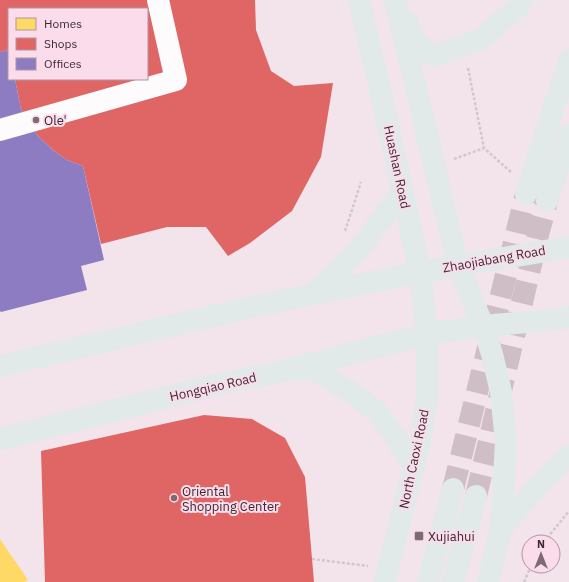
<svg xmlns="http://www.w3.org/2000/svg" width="569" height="582" font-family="'IBM Plex Sans',sans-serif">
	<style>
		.homes { fill: #ffd966 }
		.shops { fill: #e06666 }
		.offices { fill: #8e7cc3 }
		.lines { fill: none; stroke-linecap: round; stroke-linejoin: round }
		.major-tunnel { stroke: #cfbec6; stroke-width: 22; stroke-dasharray: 22 11; stroke-linecap: butt }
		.path { stroke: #cfc9cc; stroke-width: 2.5; stroke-dasharray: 3 2; stroke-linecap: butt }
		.minor { stroke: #fdfbfc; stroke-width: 22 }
		.major { stroke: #e1eae8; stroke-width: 22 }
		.poi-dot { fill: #7d6b74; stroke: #fadcea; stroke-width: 1.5 }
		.labels { text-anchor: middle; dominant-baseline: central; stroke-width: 4; stroke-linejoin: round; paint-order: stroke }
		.poi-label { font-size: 13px; fill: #3d2a34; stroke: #fadcea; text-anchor: start }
		.street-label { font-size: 13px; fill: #3d2a34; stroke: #fadcea }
	</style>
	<rect width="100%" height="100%" fill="#f3e3eb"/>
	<polygon class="homes" points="0,539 28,580 25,582 0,582"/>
	<g class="shops">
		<polygon points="0,0 255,0 256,30 271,71 294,86 333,83 321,157 292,211 250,243 228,256 206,227 167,227 101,244 83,166 67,160 54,151 38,136 21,109 15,79 147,79 147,9 9,9 9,50 0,52"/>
		<polygon points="204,415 252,419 285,438 305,477 314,582 45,582 41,451"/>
	</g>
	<polygon class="offices" points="9,50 9,79 15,79 21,109 38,136 54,151 67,160 83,166 104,260 81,266 87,290 1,312 0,311 0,52"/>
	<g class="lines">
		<g class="major-tunnel">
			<polyline points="453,489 526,194"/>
			<polyline points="476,496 538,235 547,201"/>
		</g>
		<g class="path">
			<polyline points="468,68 484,148"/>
			<polyline points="454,159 484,148 511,172"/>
			<polyline points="345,231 361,182"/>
			<polyline points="544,542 569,511"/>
			<polyline points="312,559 368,566"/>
			<polyline points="524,582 531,566"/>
		</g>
		<polyline class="minor" points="0,130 176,80 158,0"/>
		<g class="major">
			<polyline points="359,0 381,94 420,272 427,334 427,397 420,441 385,582"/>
			<polyline points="395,0 458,265 483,326 492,354 501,392 506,442 501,529 488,582"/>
			<path d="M407,21C413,40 418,45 434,56L482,39L520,5L523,0"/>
			<polyline points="526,194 569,60"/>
			<polyline points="547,201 569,135"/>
			<polyline points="313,293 336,273 363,244 402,192"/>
			<polyline points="0,366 256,306 420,272 569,247"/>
			<polyline points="297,370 311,369 332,380 359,398 378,413 397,440 414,467"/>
			<polyline points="0,439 211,386 279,372 427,334 483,326 550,320 569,317"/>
			<polyline points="501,529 540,484 569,455"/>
			<polyline points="428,582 453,489"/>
			<polyline points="453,582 476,496"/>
		</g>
	</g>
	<g class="poi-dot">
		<circle cx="36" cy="120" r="4"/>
		<circle cx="174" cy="498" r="4"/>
		<rect x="414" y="531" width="10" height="10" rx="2"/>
	</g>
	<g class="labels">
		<g class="poi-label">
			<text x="44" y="120">Ole'</text>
			<text x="182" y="491">Oriental<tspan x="182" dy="15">Shopping Center</tspan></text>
			<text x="428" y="536">Xujiahui</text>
		</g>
		<g class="street-label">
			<text transform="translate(397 167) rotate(78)">Huashan Road</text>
			<text transform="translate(494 259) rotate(-10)">Zhaojiabang Road</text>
			<text transform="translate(213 387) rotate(-13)">Hongqiao Road</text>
			<text transform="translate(414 459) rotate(-78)">North Caoxi Road</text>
		</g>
	</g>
	<rect x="8" y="8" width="140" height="72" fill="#fadcea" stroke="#ae95a1"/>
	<rect x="16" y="18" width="20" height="12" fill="#ffd966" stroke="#ae95a1"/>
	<text x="44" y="28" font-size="12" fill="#3d2a34">Homes</text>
	<rect x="16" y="38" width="20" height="12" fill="#e06666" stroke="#ae95a1"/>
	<text x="44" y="48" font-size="12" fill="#3d2a34">Shops</text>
	<rect x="16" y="58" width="20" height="12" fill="#8e7cc3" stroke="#ae95a1"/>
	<text x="44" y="68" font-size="12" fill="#3d2a34">Offices</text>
	<g transform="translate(541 554)"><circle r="19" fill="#fadcea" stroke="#ae95a1"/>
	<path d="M0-3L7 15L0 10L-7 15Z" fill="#7d6b74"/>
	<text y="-6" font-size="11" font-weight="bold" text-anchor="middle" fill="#3d2a34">N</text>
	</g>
</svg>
